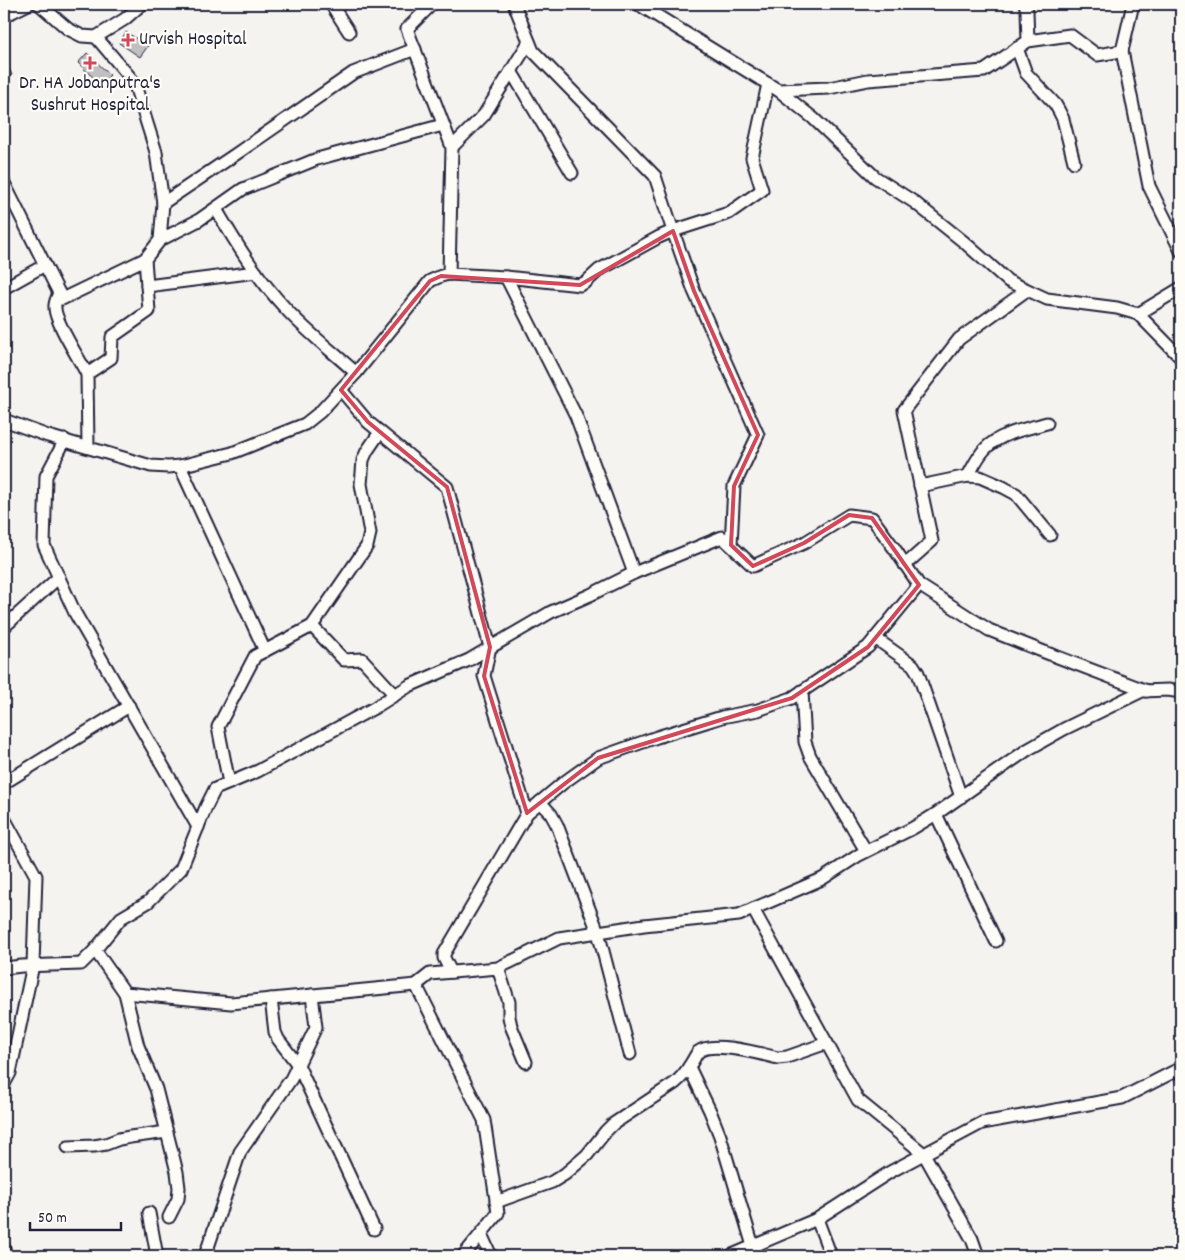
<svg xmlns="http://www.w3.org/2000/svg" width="1185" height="1260" font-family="Dekko,sans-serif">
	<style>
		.building { fill: #c0bfc2; stroke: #22223b }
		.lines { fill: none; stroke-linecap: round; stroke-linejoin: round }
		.minor-casing { stroke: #22223b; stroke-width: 15 }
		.minor { stroke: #fdfcf7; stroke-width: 11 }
		.marked { fill: none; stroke: #d1495b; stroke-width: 4; stroke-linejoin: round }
		.poi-dot { fill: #d1495b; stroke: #fdfcf7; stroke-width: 2 }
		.labels { text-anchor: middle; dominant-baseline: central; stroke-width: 4.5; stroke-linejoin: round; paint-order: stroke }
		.poi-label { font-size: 19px; fill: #22223b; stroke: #fdfcf7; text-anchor: start }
	</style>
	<rect width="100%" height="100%" fill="#f4f3ef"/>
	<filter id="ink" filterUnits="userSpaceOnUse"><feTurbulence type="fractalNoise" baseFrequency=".02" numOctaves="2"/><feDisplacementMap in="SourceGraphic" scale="10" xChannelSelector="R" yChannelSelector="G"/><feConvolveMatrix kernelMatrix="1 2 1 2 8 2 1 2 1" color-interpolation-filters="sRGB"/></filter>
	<g filter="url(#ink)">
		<g class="building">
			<polygon points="163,4 199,4 191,10"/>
			<polygon points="126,32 148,46 140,57 119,43"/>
			<polygon points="87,53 110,75 101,85 78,63"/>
			<polygon points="4,57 12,75 4,79"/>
		</g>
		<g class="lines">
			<defs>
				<g id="minor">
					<polyline points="39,4 68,29 82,36 96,37 125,19 142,4"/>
					<polyline points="331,4 349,32"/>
					<polyline points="432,4 407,29 452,147 449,274"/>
					<polyline points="514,4 533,51 655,176 673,231 694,291 758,435 734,486 731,545"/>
					<polyline points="638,4 778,90 813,118 875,177 914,202 964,242 1008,281 1047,299 1117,308 1138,314 1181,288"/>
					<polyline points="1025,4 1027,11 1028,41"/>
					<polyline points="1133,4 1122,51 1149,186 1181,251"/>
					<polyline points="4,16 28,4"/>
					<polyline points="1017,48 1026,73 1055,104 1059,111 1063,119 1074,162"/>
					<polyline points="511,71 572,173"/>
					<polyline points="778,90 829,88 868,80 984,71 1028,41 1070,35 1097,55 1122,51"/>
					<polyline points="452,147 484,115 529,42"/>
					<polyline points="4,183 62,299 145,259"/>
					<polyline points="163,203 236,154 353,73 415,49"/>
					<path d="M216,209C237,245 257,278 286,309C307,332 333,352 356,373"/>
					<polyline points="160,240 199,220 243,189 317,159 443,125"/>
					<polyline points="506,277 576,416 634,573"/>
					<polyline points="147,286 256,272"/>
					<polyline points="4,288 45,265"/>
					<path d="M59,293C57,298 54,303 55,308C55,322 80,360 87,374"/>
					<polyline points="1138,314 1181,358"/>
					<polyline points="341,390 368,422 447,487 490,647 484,676 527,813"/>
					<polyline points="4,420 48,436 151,466 168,467 180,466 232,453 305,424 320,412 356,373 430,281 441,276 449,274 506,277 580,285 586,282 599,270 659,237 673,231 729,213 762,190 752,158 768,84"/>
					<polyline points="65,440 46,476 44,545 75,613 198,827"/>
					<polyline points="88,447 87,374 111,358 112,337 149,311 145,259 160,240 163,203 156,152 134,82 96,37"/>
					<polyline points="180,466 265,651"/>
					<path d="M968,476C973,467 978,456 985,449C1000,433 1026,429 1047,423"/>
					<polyline points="920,486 968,476 980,477 1003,487 1016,494 1050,535"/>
					<polyline points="905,565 932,541 904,410 959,339 1027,290"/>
					<polyline points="312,626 344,660 362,659 395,695"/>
					<polyline points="4,627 59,577"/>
					<polyline points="875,638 913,665 918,673 961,797"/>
					<polyline points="802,691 805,742 810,756 866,851"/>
					<polyline points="4,783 129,706"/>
					<polyline points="229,783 218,727 255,656 312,626 367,546 370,533 361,484 362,473 363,460 367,451 380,432"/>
					<polyline points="540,802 551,814 557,825 598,932 630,1054"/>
					<polyline points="936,814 996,941"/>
					<polyline points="4,818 36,876 33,965 10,1073 4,1084"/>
					<polyline points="753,909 858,1100 924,1154 972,1239 978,1256"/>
					<polyline points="95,950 125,993 231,1003 416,985 430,974 498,968 559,938 644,925 739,915 822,879 859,855 913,828 936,814 1027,750 1064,729 1142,691 1168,690 1181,692"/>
					<polyline points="4,968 22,966 81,964 95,950 121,918 148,902 181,869 206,807 215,789 258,771 374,708 409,686 469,660 551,612 590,595 634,573 722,537 753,566 804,543 849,515 872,518 894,548 919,585 989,630 1047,653 1147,691"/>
					<polyline points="498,968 509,1002 509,1017 511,1026 526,1062"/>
					<polyline points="451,972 444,958 444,954 527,813 563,783 598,758 657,737 722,717 758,710 792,698 868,647 919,585"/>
					<polyline points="416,985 484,1120 498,1213 463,1256"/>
					<polyline points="125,993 138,1046 156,1089 177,1172 179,1188 178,1199 169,1217"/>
					<polyline points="271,999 275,1032 278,1039 298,1065 374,1229"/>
					<polyline points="689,1067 710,1111 720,1136 756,1256"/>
					<polyline points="68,1147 94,1146 106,1144 119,1139 130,1137 167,1132"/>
					<path d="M496,1202L552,1182L565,1174L587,1155L606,1131L613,1124L675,1083C681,1078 686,1072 690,1065C693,1061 695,1056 698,1052C712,1040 761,1054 778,1058L787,1057L827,1043"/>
					<polyline points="149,1213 157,1256"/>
					<polyline points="817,1219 831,1256"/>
					<polyline points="481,1234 491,1256"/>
					<polyline points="4,1248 5,1256"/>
					<polyline points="205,1256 240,1152 291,1079 316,1027 312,995"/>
					<polyline points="730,1256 817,1219 890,1172 982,1123 1122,1098 1181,1068"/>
				</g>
			</defs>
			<use href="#minor" class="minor-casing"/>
			<use href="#minor" class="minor"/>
		</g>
	</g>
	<path class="marked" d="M673,231L694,291L758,435L734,486L731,545L753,566L804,543L849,515L872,518L919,585L868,647L792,698L598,758L527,813L484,676L490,647L447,487L368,422L341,390L430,281L441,276L580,285Z"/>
	<g class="poi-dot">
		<path d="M125.5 32.5h5v5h5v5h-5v5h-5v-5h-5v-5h5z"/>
		<path d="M87.5 55.5h5v5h5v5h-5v5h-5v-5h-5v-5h5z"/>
	</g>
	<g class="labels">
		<g class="poi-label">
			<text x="139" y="40">Urvish Hospital</text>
			<text x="90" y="84" text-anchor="middle">Dr. HA Jobanputra's<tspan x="90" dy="22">Sushrut Hospital</tspan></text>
		</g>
	</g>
	<rect width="1185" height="1260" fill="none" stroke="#fdfcf7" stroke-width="20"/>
	<rect x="10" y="10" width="1165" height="1240" fill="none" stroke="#22223b" stroke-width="2" filter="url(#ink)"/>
	<path d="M30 1222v8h91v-8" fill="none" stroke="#22223b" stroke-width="2.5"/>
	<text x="38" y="1222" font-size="15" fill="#22223b" stroke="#fdfcf7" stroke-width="4" paint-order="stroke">50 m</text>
</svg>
